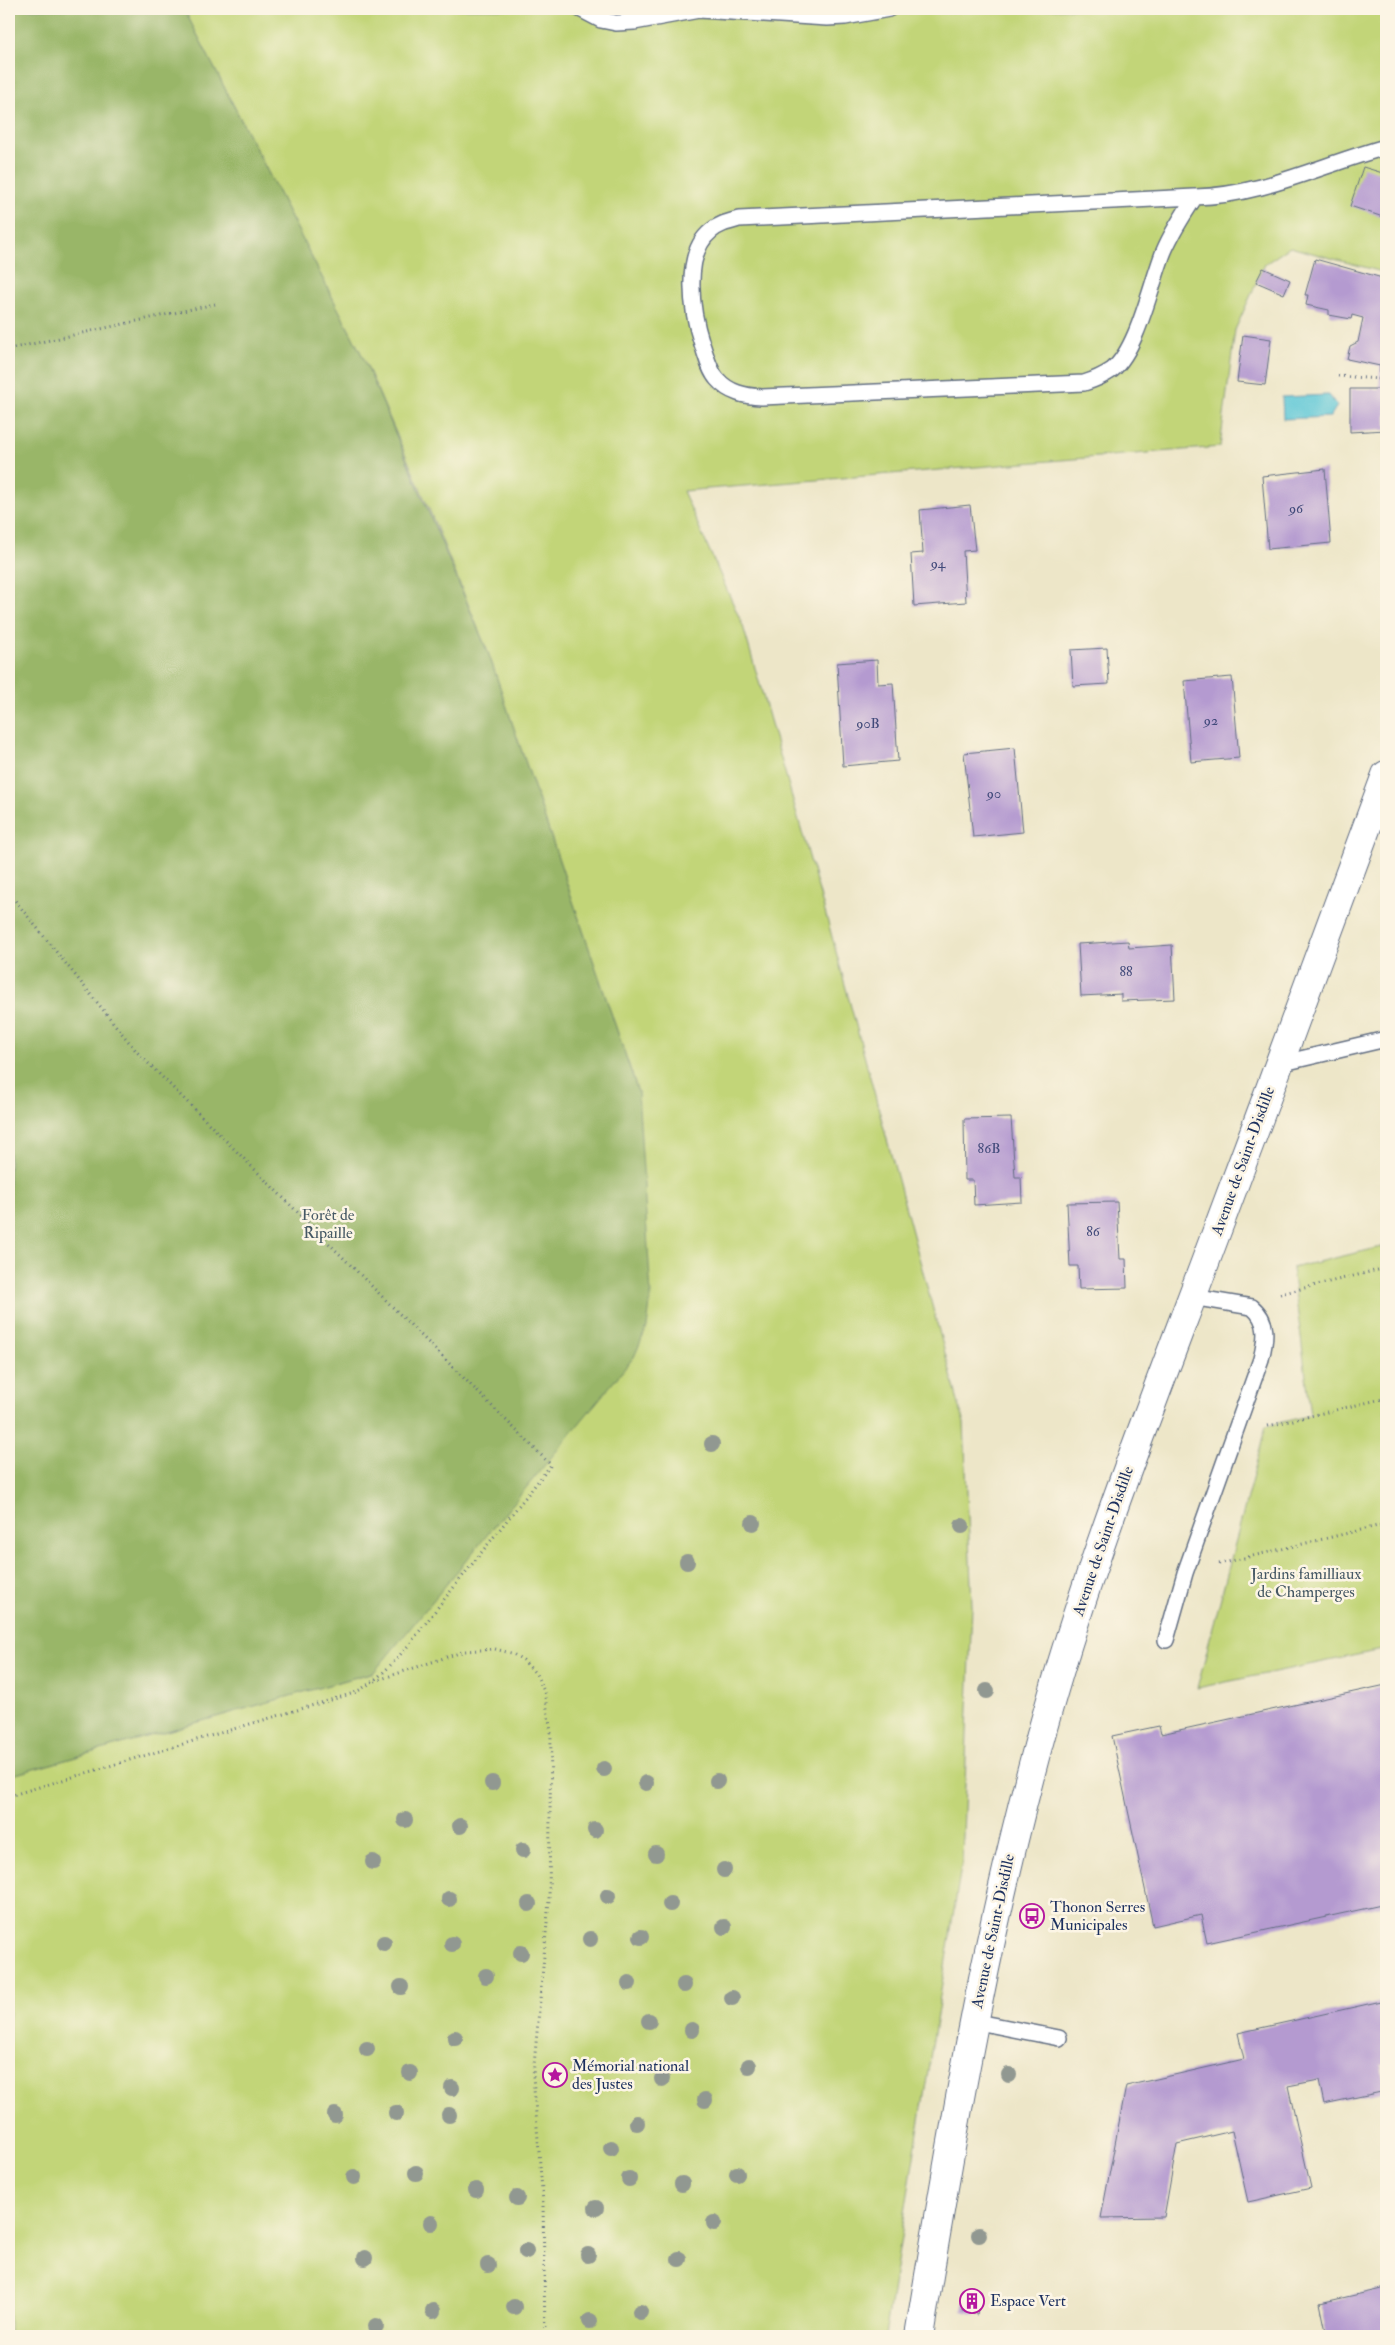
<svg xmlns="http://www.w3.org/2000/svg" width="1395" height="2345" font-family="'IM FELL Double Pica',serif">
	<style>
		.green { fill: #c2d578; stroke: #6e826b }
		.forest { fill: #99b668; stroke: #5a7263 }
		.water { fill: #5dc7d7; stroke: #3c7b9a }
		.building { fill: #b49ad0 }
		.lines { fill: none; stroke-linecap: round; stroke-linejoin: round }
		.service-casing { stroke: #646f83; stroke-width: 18 }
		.minor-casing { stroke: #646f83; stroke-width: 30 }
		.path { stroke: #646f83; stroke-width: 3; stroke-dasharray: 1 4; stroke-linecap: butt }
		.service { stroke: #fff; stroke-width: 15 }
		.minor { stroke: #fff; stroke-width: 28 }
		.tree { fill: #919891 }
		.labels { text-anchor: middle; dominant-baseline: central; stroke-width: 5; stroke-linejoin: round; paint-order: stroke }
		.number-label { font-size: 14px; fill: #414a7a }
		.street-label { font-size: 16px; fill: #1b2f5e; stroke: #fcf5e5 }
		.park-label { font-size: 16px; fill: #455864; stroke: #fcf5e5 }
		.poi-label { font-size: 16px; fill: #1b2f5e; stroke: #fcf5e5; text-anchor: start }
	</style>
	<rect width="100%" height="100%" fill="#fcf5e5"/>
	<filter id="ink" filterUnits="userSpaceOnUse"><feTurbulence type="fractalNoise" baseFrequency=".02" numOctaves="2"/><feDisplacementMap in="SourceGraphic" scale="10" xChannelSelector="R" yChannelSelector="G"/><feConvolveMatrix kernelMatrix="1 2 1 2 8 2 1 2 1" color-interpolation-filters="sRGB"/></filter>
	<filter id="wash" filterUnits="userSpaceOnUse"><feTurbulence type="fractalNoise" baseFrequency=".0096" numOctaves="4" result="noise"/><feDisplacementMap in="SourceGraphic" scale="20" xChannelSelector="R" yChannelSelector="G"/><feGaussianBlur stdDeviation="1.12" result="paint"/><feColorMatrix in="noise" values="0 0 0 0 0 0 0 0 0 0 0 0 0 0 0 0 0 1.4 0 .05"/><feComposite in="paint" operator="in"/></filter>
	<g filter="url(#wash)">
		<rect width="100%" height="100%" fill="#ede6c8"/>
		<g class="green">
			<polygon points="184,9 1386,9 1386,273 1290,247 1265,264 1235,330 1220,447 683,491 743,626 829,926 964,1423 972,1606 962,1861 885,2336 9,2336 9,1776 374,1672 638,1092 489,655 429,509 364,359"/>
			<polygon points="1386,1246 1386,1649 1197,1688 1266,1426 1311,1415 1292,1268"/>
		</g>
		<polygon class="forest" points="9,9 184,9 364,359 489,655 638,1092 651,1295 647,1327 634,1357 374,1672 9,1776"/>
		<polygon class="water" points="1329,395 1337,406 1330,417 1283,419 1282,397"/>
		<g id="blocks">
			<g class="building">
				<polygon points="1363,167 1386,174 1386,218 1350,206"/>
				<polygon points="1315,259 1386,279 1386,430 1350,432 1350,389 1379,389 1380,366 1347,359 1350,346 1358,342 1363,318 1352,315 1351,319 1329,315 1329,310 1306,305 1308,295 1305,295"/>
				<polygon points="1263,268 1290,280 1284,294 1256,282"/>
				<polygon points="1243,335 1271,339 1265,385 1237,382"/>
				<polygon points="1325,469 1331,543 1268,549 1262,476"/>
				<polygon points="970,505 975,550 963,551 966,602 914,606 911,554 923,553 920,510"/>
				<polygon points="1107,648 1109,684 1073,686 1071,650"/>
				<polygon points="877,660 878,684 893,683 898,761 843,766 837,663"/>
				<polygon points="1232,677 1239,758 1191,762 1184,681"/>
				<polygon points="1015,748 1023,832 973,837 964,753"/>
				<polygon points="1128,941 1129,948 1172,945 1175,999 1121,1001 1121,994 1081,996 1078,944"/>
				<polygon points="1011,1118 1015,1177 1021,1177 1022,1202 974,1205 973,1180 965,1180 964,1119"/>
				<polygon points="1117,1202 1120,1259 1126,1259 1127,1288 1079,1289 1078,1266 1070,1266 1067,1203"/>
				<polygon points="1386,1685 1386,1904 1207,1943 1201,1915 1153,1926 1112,1736 1159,1726 1161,1734"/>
				<polygon points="1386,2000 1386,2064 1381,2065 1386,2091 1324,2104 1319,2080 1288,2086 1311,2188 1248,2202 1232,2131 1177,2144 1164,2217 1101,2218 1126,2086 1244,2059 1238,2033"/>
				<polygon points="966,2288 981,2291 977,2315 962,2311"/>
				<polygon points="1386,2288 1386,2336 1327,2336 1320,2303"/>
			</g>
		</g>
	</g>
	<g filter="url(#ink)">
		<use href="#blocks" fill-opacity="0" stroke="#646f83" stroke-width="1"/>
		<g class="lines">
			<defs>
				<g id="service">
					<polyline points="580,9 601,20 616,23 634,22 699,10 827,18 845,17 889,9"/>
					<path d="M1195,197C1183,215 1172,232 1164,251C1151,283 1138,349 1112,370C1103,376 1094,380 1084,383L762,397C745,396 729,393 717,379C709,370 706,355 702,344C692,314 682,254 711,231C719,224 728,222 739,219L1195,197C1261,196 1323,164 1386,147"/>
					<polyline points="1279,1064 1386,1039"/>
					<path d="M1166,1640L1185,1573L1261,1359C1266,1339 1269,1321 1252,1307L1192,1297"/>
					<polyline points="973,2021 1059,2038"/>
				</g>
				<path id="minor" d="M919,2336C955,2117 992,1899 1055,1686C1097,1544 1151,1406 1203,1268C1265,1104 1325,939 1386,775"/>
			</defs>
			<use href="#service" class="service-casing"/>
			<use href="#minor" class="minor-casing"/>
			<g class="path">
				<polyline points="9,349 215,304"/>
				<polyline points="1338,376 1379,379"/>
				<path d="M9,893L137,1052L551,1465C516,1509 481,1553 446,1597C420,1629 391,1675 354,1693L9,1796"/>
				<polyline points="1280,1294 1386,1268"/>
				<polyline points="1268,1426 1386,1398"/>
				<polyline points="1219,1564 1386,1524"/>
				<polyline points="375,1681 465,1651 495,1649 511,1653 523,1660 536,1674 544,1691 551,1732 549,1901 533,2076 543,2203 545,2336"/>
			</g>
			<use href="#service" class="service"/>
			<use href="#minor" class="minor"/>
		</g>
		<g class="tree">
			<circle cx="712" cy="1444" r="8"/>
			<circle cx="753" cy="1523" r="8"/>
			<circle cx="962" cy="1526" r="8"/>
			<circle cx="687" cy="1562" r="8"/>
			<circle cx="987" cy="1691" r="8"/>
			<circle cx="604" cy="1769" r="8"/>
			<circle cx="717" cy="1781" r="8"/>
			<circle cx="492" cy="1783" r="8"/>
			<circle cx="646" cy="1783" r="8"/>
			<circle cx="405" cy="1820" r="8"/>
			<circle cx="460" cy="1826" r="8"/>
			<circle cx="595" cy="1830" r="8"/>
			<circle cx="523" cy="1850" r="8"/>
			<circle cx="656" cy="1854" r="8"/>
			<circle cx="373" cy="1862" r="8"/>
			<circle cx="724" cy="1870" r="8"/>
			<circle cx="608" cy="1896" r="8"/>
			<circle cx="449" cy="1899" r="8"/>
			<circle cx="529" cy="1904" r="8"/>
			<circle cx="670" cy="1904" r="8"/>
			<circle cx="724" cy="1927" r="8"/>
			<circle cx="641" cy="1937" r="8"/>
			<circle cx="590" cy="1939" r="8"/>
			<circle cx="384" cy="1943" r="8"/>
			<circle cx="452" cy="1944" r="8"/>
			<circle cx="521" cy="1953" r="8"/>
			<circle cx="486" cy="1976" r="8"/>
			<circle cx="629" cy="1983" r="8"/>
			<circle cx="684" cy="1985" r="8"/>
			<circle cx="401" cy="1987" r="8"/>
			<circle cx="732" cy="1998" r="8"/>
			<circle cx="649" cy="2021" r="8"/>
			<circle cx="692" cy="2030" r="8"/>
			<circle cx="455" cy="2038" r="8"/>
			<circle cx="367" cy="2049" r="8"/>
			<circle cx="749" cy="2066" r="8"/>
			<circle cx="410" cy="2073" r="8"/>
			<circle cx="1009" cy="2075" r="8"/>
			<circle cx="662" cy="2079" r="8"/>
			<circle cx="452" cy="2088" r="8"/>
			<circle cx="705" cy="2100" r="8"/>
			<circle cx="396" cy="2113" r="8"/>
			<circle cx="335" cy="2115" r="8"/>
			<circle cx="449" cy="2115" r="8"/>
			<circle cx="637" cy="2123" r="8"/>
			<circle cx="611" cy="2148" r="8"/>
			<circle cx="416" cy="2173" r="8"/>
			<circle cx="737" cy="2174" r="8"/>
			<circle cx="354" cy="2177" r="8"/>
			<circle cx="629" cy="2179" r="8"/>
			<circle cx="682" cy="2184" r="8"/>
			<circle cx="476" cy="2190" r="8"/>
			<circle cx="517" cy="2198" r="8"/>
			<circle cx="596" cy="2208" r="8"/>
			<circle cx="431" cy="2223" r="8"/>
			<circle cx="714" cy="2223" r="8"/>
			<circle cx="979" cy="2235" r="8"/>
			<circle cx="526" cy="2251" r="8"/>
			<circle cx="588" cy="2255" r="8"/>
			<circle cx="365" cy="2258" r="8"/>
			<circle cx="679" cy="2259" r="8"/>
			<circle cx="488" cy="2265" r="8"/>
			<circle cx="514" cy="2307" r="8"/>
			<circle cx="433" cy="2311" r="8"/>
			<circle cx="640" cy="2312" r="8"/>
			<circle cx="590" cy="2321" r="8"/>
			<circle cx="376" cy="2326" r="8"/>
		</g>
	</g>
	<defs>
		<symbol id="bus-ring" viewBox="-11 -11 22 22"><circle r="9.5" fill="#fcf5e5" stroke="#b5179e" stroke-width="1.5"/><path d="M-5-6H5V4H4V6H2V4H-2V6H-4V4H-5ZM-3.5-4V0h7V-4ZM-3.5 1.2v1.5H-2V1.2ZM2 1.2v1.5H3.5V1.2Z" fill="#b5179e"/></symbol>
		<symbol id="sight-ring" viewBox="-11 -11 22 22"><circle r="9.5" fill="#fcf5e5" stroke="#b5179e" stroke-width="1.5"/><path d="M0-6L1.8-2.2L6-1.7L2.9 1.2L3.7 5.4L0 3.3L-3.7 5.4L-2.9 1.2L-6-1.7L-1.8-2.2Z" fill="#b5179e"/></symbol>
		<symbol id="building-ring" viewBox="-11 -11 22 22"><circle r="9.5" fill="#fcf5e5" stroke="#b5179e" stroke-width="1.5"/><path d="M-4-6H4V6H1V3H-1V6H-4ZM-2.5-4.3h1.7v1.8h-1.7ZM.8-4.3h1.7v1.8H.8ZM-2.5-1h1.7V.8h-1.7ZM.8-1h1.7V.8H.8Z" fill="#b5179e"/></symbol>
	</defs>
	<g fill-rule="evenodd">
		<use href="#bus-ring" x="1018" y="1902" width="28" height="28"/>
		<use href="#sight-ring" x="541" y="2061" width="28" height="28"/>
		<use href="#building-ring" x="958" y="2287" width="28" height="28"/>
	</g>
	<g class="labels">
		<g class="number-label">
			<text x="1296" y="508">96</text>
			<text x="938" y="563">94</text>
			<text x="1211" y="720">92</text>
			<text x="868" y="723">90B</text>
			<text x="994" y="793">90</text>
			<text x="1126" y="971">88</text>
			<text x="989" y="1148">86B</text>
			<text x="1093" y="1231">86</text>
		</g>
		<g class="street-label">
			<text transform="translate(1243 1161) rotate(-70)">Avenue de Saint-Disdille</text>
			<text transform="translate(1103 1541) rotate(-71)">Avenue de Saint-Disdille</text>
			<text transform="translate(993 1931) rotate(-78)">Avenue de Saint-Disdille</text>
		</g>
		<g class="park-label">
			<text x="328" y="1215">Forêt de<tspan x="328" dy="18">Ripaille</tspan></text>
			<text x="1306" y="1574">Jardins familliaux<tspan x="1306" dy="18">de Champerges</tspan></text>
		</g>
		<g class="poi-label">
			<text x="1050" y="1907">Thonon Serres<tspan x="1050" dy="18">Municipales</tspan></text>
			<text x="572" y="2066">Mémorial national<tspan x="572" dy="18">des Justes</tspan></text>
			<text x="990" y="2301">Espace Vert</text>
		</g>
	</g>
	<rect width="1395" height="2345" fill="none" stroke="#fcf5e5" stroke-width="30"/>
</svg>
